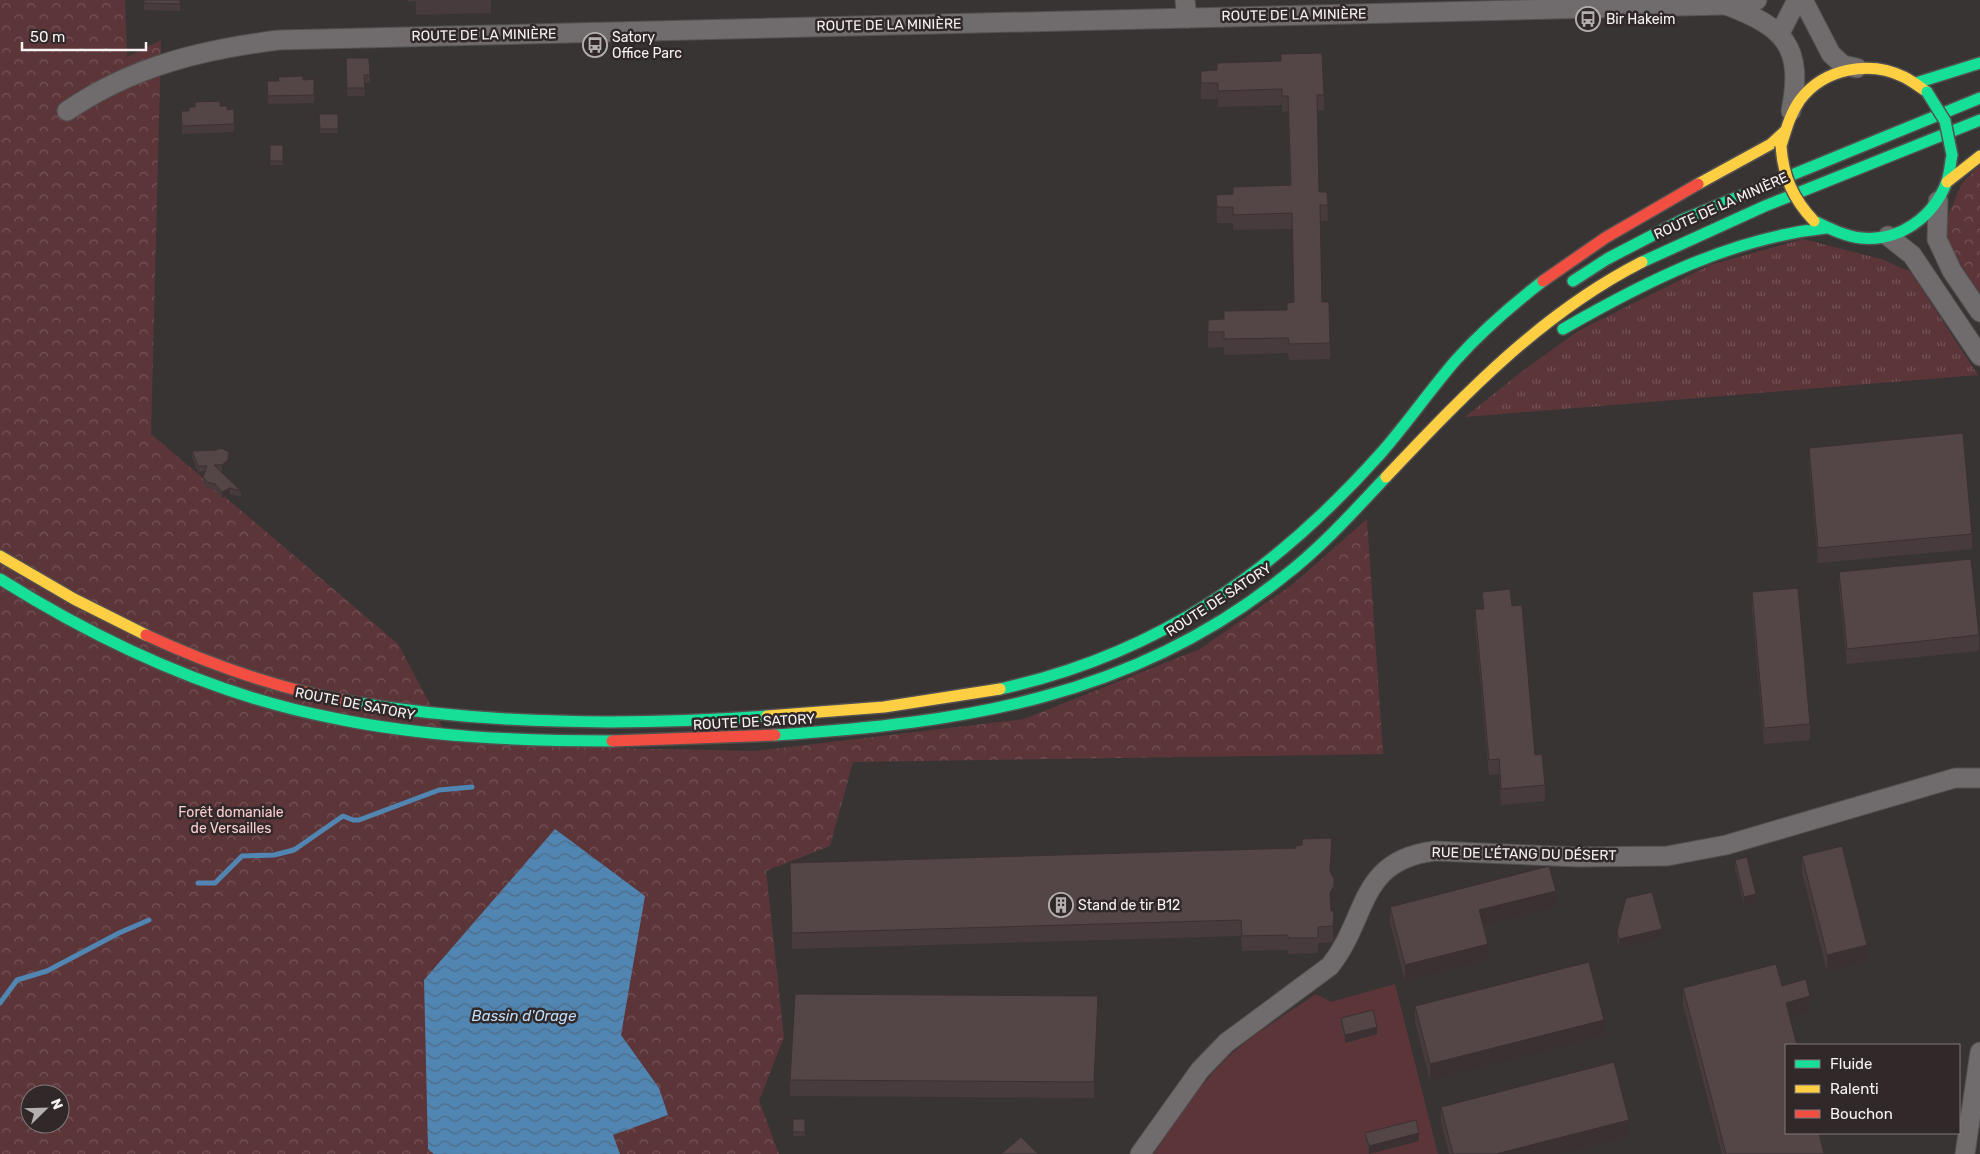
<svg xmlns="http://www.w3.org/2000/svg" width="1980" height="1154" font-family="Rubik,sans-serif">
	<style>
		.grass { fill: url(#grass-tufts) }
		.forest { fill: url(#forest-crowns); fill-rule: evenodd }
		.garden { fill: #5c3539 }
		.water { fill: url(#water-waves) }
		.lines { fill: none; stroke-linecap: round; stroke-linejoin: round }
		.stream { stroke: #5185b2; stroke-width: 5 }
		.street-casing { stroke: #535050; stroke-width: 21 }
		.fast-casing { stroke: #535050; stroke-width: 14 }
		.slow-casing { stroke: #535050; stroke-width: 14 }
		.jam-casing { stroke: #535050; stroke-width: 14 }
		.street { stroke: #706c6d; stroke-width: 19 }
		.fast { stroke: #16e098; stroke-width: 11 }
		.slow { stroke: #ffcf43; stroke-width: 11 }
		.jam { stroke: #f24e42; stroke-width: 11 }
		.fast-bridge-casing { stroke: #535050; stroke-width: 14; stroke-linecap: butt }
		.slow-bridge-casing { stroke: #535050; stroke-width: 14; stroke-linecap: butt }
		.fast-bridge { stroke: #16e098; stroke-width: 11 }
		.slow-bridge { stroke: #ffcf43; stroke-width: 11 }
		.wall { fill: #483b3d }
		.shaded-wall { fill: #3b3032 }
		.building { fill: #544547; stroke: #3b3032 }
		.labels { text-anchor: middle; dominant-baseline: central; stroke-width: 5; stroke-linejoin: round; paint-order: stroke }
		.street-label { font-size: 14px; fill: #f8f3f3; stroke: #302829 }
		.poi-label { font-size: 14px; fill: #f8f3f3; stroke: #302829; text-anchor: start }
		.park-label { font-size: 14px; fill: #faced0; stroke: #302829 }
		.water-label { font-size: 15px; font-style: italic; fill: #c0defa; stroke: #302829 }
	</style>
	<defs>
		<pattern id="grass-tufts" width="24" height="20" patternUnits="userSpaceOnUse" patternTransform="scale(1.25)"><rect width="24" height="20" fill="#5c3539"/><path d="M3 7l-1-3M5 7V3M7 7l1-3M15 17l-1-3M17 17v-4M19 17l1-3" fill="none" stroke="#745356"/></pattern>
		<pattern id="forest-crowns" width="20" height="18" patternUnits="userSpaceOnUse" patternTransform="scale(1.25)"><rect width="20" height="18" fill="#5c3539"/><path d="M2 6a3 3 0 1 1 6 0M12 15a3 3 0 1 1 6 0" fill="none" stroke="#745356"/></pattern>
		<pattern id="water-waves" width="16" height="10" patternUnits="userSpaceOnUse" patternTransform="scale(1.25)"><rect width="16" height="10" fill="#5185b2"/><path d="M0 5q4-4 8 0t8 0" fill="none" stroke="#4e6d88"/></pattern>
	</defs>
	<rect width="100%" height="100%" fill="#383434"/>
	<polygon class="grass" points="1803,239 1881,259 1911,272 1978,375 1465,417 1520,373 1578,331 1710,265"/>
	<g class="forest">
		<path d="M0,0H125L127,57L161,40L151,434L398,644L447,736L613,748L755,751L1024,719L1200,649L1293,584L1367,519L1383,754L853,762L830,846L766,871L784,1037L759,1101L779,1154H0ZM30,1094H60V1124H30Z"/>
		<polygon points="1980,165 1980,294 1949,246 1947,218 1962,183"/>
	</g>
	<path class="garden" d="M1395,984L1438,1154H1154C1174,1122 1196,1089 1223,1062C1250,1035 1285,1015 1316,994L1331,1002Z"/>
	<polygon class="water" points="555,829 645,896 621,1035 659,1088 668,1115 613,1135 620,1154 434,1154 428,1149 424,980"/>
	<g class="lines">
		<g class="stream">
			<polyline points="198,883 215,883 242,856 274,855 294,850 343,816 353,820 359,820 439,790 472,787"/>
			<polyline points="0,1003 17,980 47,971 119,933 149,920"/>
		</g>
		<defs>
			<g id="street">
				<polyline points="1185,0 1187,18"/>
				<polyline points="1803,0 1831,54 1843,65 1857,68"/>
				<path d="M1726,5C1784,27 1804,46 1791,111"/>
				<polyline points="1780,33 1797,0"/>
				<path d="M67,111C133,66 201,50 279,40L1725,5L1757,0"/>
				<polyline points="1938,201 1937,239 1952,271 1980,312"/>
				<polyline points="1888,236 1912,255 1980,356"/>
				<path d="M1140,1154L1200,1070L1226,1043L1330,966C1369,917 1357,861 1434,851L1578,857L1667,856L1726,845L1955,778H1980"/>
				<polyline points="1965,1154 1980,1052"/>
			</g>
			<g id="fast">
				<polyline points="1916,83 1980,63"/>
				<path d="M1814,221C1829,228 1844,236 1861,238C1899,242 1934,217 1947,181C1950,173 1950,164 1952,155"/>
				<polyline points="1642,262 1765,206 1980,120"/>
				<polyline points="1573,281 1607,259 1684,219 1980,98"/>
				<path d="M1563,329C1645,282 1731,238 1826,228"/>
				<path d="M0,579C102,643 214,695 333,718C424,737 520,741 612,741"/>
				<path d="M1000,689C1159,654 1275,572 1382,452C1408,422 1430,390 1456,360C1482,331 1512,305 1543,281"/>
				<path d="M352,702C489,725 628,726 767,716"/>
				<path d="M775,735C962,723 1132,698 1283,577C1321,548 1354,511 1386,477"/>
			</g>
			<g id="slow">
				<path d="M1781,146C1786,130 1790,114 1800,100C1824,68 1870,60 1904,77C1912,81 1920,87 1927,92"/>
				<polyline points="1947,182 1980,156"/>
				<polyline points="1698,184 1771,144 1784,132"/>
				<path d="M1386,477C1464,395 1540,314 1642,262"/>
				<polyline points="0,556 74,599 146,635"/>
				<polyline points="767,716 884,707 1000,689"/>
			</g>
			<g id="jam">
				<polyline points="1543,281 1605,238 1698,184"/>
				<path d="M146,635C211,665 282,690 352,702"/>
				<polyline points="612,741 775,735"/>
			</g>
		</defs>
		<use href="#street" class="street-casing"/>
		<use href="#fast" class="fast-casing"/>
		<use href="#slow" class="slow-casing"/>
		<use href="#jam" class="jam-casing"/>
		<use href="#street" class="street"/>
		<use href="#fast" class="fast"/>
		<use href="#slow" class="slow"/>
		<use href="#jam" class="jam"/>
		<defs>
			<polyline id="fast-bridge" points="1927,92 1945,121 1952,155"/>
			<path id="slow-bridge" d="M1781,146C1783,176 1793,199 1814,221"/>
		</defs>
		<use href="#fast-bridge" class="fast-bridge-casing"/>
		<use href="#slow-bridge" class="slow-bridge-casing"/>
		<use href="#fast-bridge" class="fast-bridge"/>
		<use href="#slow-bridge" class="slow-bridge"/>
	</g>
	<g class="wall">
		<polygon points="144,0 180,0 180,11 144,10"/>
		<polygon points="408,0 491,0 491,13 416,15 416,1 408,2"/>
		<polygon points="346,58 369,58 370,83 364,83 365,96 347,96"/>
		<polygon points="1201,71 1324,95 1324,110 1317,111 1319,192 1327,192 1328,221 1320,221 1322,302 1330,343 1330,359 1289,360 1288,353 1224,355 1224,347 1208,348 1208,320 1224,319 1287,310 1294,302 1292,229 1233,230 1233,223 1217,223 1216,195 1233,194 1290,185 1288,111 1282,112 1282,105 1218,107 1218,99 1201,99"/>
		<polygon points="314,79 314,103 268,104 267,81"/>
		<polygon points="220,106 227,110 234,109 234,132 182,134 181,111"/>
		<polygon points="319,114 338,114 338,133 320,133"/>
		<rect x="270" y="145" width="13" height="20"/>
		<polygon points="1809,448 1972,534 1972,549 1818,563 1809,463"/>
		<polygon points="192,451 229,457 228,466 222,471 220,471 241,491 241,497 230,494 222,498 215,490 207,488 203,483 203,477 205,471 198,472 192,457"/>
		<polygon points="1839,572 1979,635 1979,651 1847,664 1839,588"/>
		<polygon points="1482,592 1512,606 1535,755 1545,785 1545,801 1501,805 1499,774 1489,775 1475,625 1475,609 1483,609"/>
		<polygon points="1752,592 1810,724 1810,740 1764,744 1752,608"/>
		<polygon points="1302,845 1332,854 1330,873 1334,879 1334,902 1331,908 1334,927 1333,942 1318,943 1318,953 1288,954 1288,950 1242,951 1241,936 792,949 790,863 1295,848"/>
		<polygon points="1802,856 1867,961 1827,971 1802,872"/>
		<polygon points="1735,860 1756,902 1744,905 1735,868"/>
		<polygon points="1390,907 1556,907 1483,925 1488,960 1405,981 1390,923"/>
		<polygon points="1617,931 1662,937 1619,947 1617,939"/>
		<polygon points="1782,986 1810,1012 1790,1017 1824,1154 1722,1154 1683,1004 1683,988"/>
		<polygon points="1415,1006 1604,1036 1430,1080 1415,1022"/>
		<polygon points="1098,1012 1094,1098 790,1096 790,1080"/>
		<polygon points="1341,1018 1377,1034 1345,1043 1341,1026"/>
		<polygon points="1441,1107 1629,1136 1558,1154 1449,1154 1441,1122"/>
		<rect x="793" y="1119" width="12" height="17"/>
		<polygon points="1365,1133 1419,1141 1369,1154 1365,1141"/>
	</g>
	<g class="shaded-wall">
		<polygon points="229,452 228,466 222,471 222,465"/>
		<polygon points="230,488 230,494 222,498 222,492"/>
		<polygon points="1332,838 1332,854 1330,887 1330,871"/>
		<polygon points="1334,886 1334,902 1330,909 1330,893"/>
		<polygon points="1556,891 1556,907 1479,926 1479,910"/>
		<polygon points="1756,894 1756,902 1744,905 1744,897"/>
		<polygon points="1334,911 1334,927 1333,942 1333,926"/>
		<polygon points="1662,929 1662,937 1619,947 1619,939"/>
		<polygon points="1488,944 1488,960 1405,981 1405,965"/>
		<polygon points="1867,945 1867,961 1827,971 1827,955"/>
		<polygon points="1098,996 1098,1012 1094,1098 1094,1082"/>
		<polygon points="1810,996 1810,1012 1786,1018 1786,1003"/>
		<polygon points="1604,1020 1604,1036 1430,1080 1430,1064"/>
		<polygon points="1377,1027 1377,1034 1345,1043 1345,1035"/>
		<polygon points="1629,1120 1629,1136 1558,1154 1496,1154"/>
		<polygon points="1419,1133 1419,1141 1369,1154 1369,1146"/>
	</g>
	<g class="building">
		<polygon points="144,0 180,0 180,4 144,3"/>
		<polygon points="1322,53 1324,95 1317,95 1319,192 1327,192 1328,205 1320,205 1322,302 1329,302 1330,343 1289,344 1288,338 1224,339 1224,332 1208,332 1208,320 1224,319 1224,311 1287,310 1287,303 1294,302 1292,213 1233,215 1233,207 1217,207 1216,195 1233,194 1233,187 1291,185 1288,96 1282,96 1282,89 1218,91 1218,83 1201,83 1201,71 1217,70 1217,63 1281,61 1281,54"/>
		<polygon points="346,58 369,58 370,75 364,75 365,88 347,88"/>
		<polygon points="303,76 303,80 314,79 314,95 268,96 267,81 279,81 278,77"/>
		<polygon points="220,101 220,106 227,106 227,110 234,109 234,124 182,126 181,111 189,111 189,107 195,107 195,102"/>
		<polygon points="319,114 338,114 338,129 320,129"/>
		<rect x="270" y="145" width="13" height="16"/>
		<polygon points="1963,433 1972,534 1818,548 1809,448"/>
		<polygon points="221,448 229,452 228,460 222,465 214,465 241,491 230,488 222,492 215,484 207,482 203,477 207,466 198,466 192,451 217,450"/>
		<polygon points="1971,559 1979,635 1847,649 1839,572"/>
		<polygon points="1798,588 1810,724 1764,728 1752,592"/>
		<polygon points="1510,589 1512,606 1522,605 1535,755 1542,754 1545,785 1501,789 1499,759 1489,760 1475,609 1484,609 1482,592"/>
		<polygon points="1332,838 1330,871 1334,879 1334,886 1330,893 1331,911 1334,911 1333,926 1318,927 1318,938 1288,938 1288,935 1242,936 1241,920 792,933 790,863 1296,848 1295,846 1302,845 1302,839"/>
		<polygon points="1842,846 1867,945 1827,955 1802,856"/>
		<polygon points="1747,857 1756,894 1744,897 1735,860"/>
		<polygon points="1549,866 1556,891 1479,910 1488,944 1405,965 1390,907"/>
		<polygon points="1652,892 1662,929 1619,939 1617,931 1626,898"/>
		<polygon points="1589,962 1604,1020 1430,1064 1415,1006"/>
		<polygon points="1776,964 1782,986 1806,979 1810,996 1786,1003 1797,1045 1786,1045 1786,1133 1819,1133 1824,1154 1726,1154 1683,988"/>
		<polygon points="795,994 1098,996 1094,1082 790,1080"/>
		<polygon points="1373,1010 1377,1027 1345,1035 1341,1018"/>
		<polygon points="1614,1062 1629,1120 1496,1154 1453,1154 1441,1107"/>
		<rect x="793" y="1119" width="12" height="13"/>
		<polygon points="1416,1120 1419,1133 1369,1146 1365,1133"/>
		<polygon points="1021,1137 1038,1154 1001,1154"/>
	</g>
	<defs>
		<symbol id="bus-ring" viewBox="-11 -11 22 22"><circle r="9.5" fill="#302829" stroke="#b5b0b0" stroke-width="1.5"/><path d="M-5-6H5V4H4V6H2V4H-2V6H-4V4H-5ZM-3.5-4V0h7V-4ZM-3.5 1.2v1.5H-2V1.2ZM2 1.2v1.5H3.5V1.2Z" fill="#b5b0b0"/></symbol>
		<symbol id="building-ring" viewBox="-11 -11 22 22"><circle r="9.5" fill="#302829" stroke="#b5b0b0" stroke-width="1.5"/><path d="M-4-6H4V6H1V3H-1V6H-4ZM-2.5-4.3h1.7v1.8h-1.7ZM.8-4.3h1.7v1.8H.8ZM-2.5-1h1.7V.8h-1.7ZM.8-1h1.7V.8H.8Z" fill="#b5b0b0"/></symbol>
	</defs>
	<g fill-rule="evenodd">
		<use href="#bus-ring" x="1574" y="5" width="28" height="28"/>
		<use href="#bus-ring" x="581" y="31" width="28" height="28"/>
		<use href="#building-ring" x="1047" y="891" width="28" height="28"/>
	</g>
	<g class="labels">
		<g class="street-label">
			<text transform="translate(1294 15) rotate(-1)">ROUTE DE LA MINIÈRE</text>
			<text transform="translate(889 25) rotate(-1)">ROUTE DE LA MINIÈRE</text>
			<text transform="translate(484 35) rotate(-1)">ROUTE DE LA MINIÈRE</text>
			<text transform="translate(1721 206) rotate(-24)">ROUTE DE LA MINIÈRE</text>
			<text transform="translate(1219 600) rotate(-33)">ROUTE DE SATORY</text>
			<text transform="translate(355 704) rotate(11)">ROUTE DE SATORY</text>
			<text transform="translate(754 722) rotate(-3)">ROUTE DE SATORY</text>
			<text transform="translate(1524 854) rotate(1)">RUE DE L'ÉTANG DU DÉSERT</text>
		</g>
		<g class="poi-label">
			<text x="1606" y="19">Bir Hakeim</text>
			<text x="612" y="37">Satory<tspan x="612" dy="16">Office Parc</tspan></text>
			<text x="1078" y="905">Stand de tir B12</text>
		</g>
		<g class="park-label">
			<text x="231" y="812">Forêt domaniale<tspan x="231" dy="16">de Versailles</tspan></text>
		</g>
		<g class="water-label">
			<text x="524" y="1016">Bassin d'Orage</text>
		</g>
	</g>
	<rect x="1785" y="1044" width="175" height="90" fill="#302829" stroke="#80797a"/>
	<rect x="1795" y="1060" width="25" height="8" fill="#16e098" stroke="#80797a"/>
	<text x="1830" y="1069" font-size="15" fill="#f8f3f3">Fluide</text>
	<rect x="1795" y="1085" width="25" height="8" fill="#ffcf43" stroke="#80797a"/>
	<text x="1830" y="1094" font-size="15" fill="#f8f3f3">Ralenti</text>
	<rect x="1795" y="1110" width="25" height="8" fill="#f24e42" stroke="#80797a"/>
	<text x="1830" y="1119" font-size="15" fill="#f8f3f3">Bouchon</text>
	<g transform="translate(45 1109) rotate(67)"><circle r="24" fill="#302829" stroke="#80797a"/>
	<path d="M0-4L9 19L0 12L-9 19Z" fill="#b5b0b0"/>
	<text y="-8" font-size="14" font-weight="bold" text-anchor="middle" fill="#f8f3f3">N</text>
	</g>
	<path d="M22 42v8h124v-8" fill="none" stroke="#f8f3f3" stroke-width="2.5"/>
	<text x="30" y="42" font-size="15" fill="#f8f3f3" stroke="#302829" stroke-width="4" paint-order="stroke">50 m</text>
</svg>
